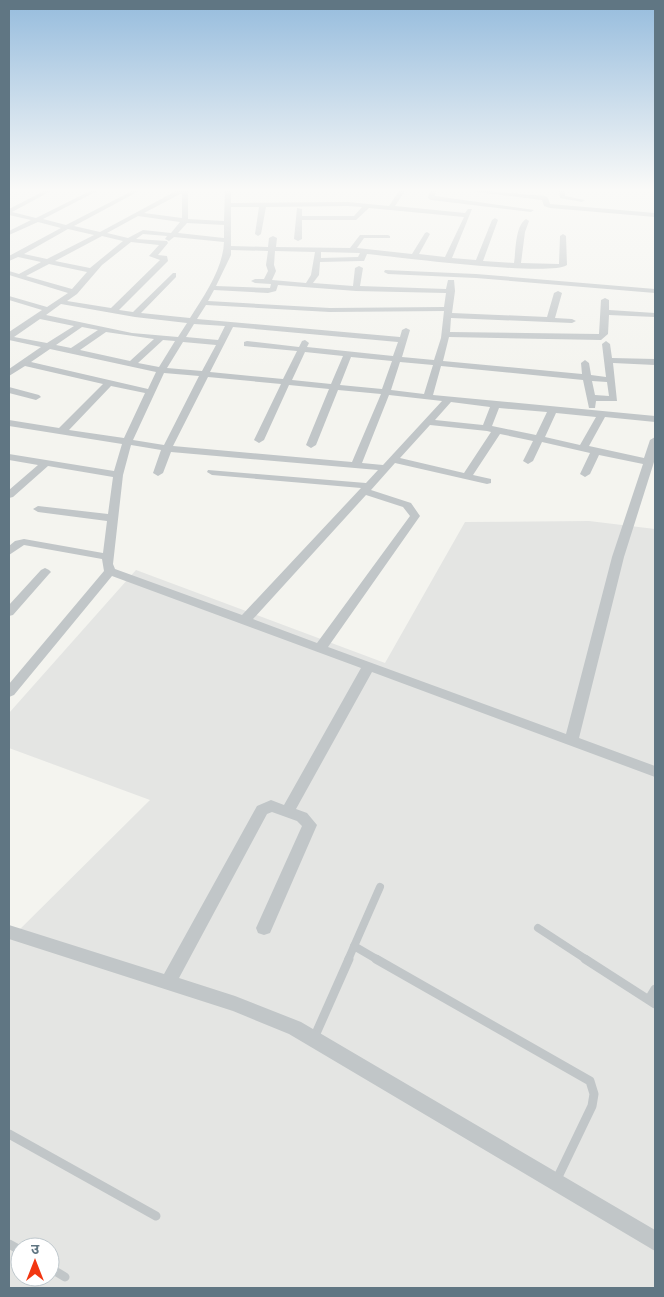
<svg xmlns="http://www.w3.org/2000/svg" width="664" height="1297" font-family="Overpass,'Noto Sans Devanagari',sans-serif">
	<style>
		.built { fill: #e4e5e3; fill-rule: evenodd }
		.lines { fill: none; stroke-linecap: round; stroke-linejoin: round }
		.lane-far1 { stroke: #c1c6c8; stroke-width: 8 }
		.lane { stroke: #c1c6c8; stroke-width: 9 }
		.street { fill: #c1c6c8; fill-rule: evenodd }
	</style>
	<rect width="100%" height="100%" fill="#f4f4ef"/>
	<path class="built" d="M589,521L655,529V1288H9V940L150,800L9,748V713L136,570L385,663L465,522ZM20,1247H50V1277H20Z"/>
	<g class="lines">
		<g class="lane-far1">
			<polyline points="538,928 587,960"/>
			<polyline points="354,946 378,960"/>
			<polyline points="348,960 380,887"/>
		</g>
		<g class="lane">
			<polyline points="376,959 590,1081 594,1094 592,1106 556,1181"/>
			<polyline points="585,959 655,1004"/>
			<polyline points="649,999 655,989"/>
			<polyline points="314,1038 349,959"/>
			<polyline points="9,1134 156,1216"/>
			<polyline points="9,1244 20,1250"/>
			<polyline points="50,1268 65,1277"/>
		</g>
		<g class="street">
			<path d="M44,191H51L12,212L36,218L90,191H97L43,219L66,225L132,191H139L74,226L100,232L176,191H188V219L224,221L225,191H231V203L348,202L389,206L399,191H405L395,206L465,213L468,209H472L452,258L476,260L492,220L495,218L498,220L483,261L514,263C516,251 515,226 526,219L529,221L525,232L521,263L559,264L560,236L563,234L566,236L567,265C550,277 397,257 367,254L364,261H361L320,262L319,275L313,283L353,286L355,268L359,266L363,268L360,286L446,289L448,280H454L455,291L452,313L547,317L554,293L558,291L562,293L555,318L572,319L576,321L572,323L451,318L450,332L599,334L601,300L605,298L609,300V310L655,313V317L609,315L608,334L601,340L449,337L443,361L582,374L581,363L585,360L589,363L591,375L606,377L602,344L606,341L610,344L612,358L655,359V365L613,363L617,401H596L595,408H589L583,380L441,366L433,395L655,416V422L605,417L589,446L644,458L650,440L655,437L654,462L624,557L579,738L655,766V777L372,672L296,809L307,813L317,825L270,933L264,935L258,933L256,928L302,826L297,821L272,812L267,814L179,978L235,996L301,1022L655,1230V1251L289,1034L233,1011L9,939V925L164,974L257,806L271,800L284,805L361,668L112,576L14,695L9,697V684L104,571L102,559L24,545L9,555V546L15,541L24,539L103,553L107,521L38,512L33,509L38,506L108,514L113,477L48,466L13,497L9,498V490L38,465L9,460V454L114,471L122,444L9,426V420L59,428L103,384L25,366L9,376V369L41,347L9,340V332L42,310L9,300V296L47,307L68,293L9,275V271L19,274L41,262L18,257L9,261V256L61,228L38,222L9,235V231L31,220L9,215V209ZM182,193V218L144,213ZM348,206L362,207L354,216H302V209L297,208L294,239L298,241L302,239V220H356L369,208L464,217L445,257L419,254L430,234L427,232L425,233L412,254L357,248L364,238H390V236L388,235H360L350,248L276,247L277,238L273,236L269,238L268,247L231,246V207H259L255,234L258,236L261,234L266,207ZM138,216L180,222L171,233L143,230L128,238L107,233ZM187,223L224,225V238L178,233ZM68,229L94,235L47,259L24,254ZM143,234L167,236L165,239L169,241L174,237L224,242C223,269 204,296 190,318L141,313L176,277V273H173L133,312L119,310L168,261L167,256L158,255L168,243L167,241L136,239ZM102,236L123,241L90,268L55,261ZM131,242L159,245L149,256L160,260L111,308L67,301L77,294L102,265ZM231,250L268,251L266,265L268,271L264,279H255L251,281L255,283L271,284L270,288L216,286L231,255ZM275,251L315,252L311,275L306,283L272,280L276,271L274,265ZM321,252L360,253L358,257L321,258ZM49,264L87,272L72,289L26,276ZM278,285L356,291L446,293L444,307L330,308L208,301L214,290L268,293L276,291ZM61,304L135,317L187,323L178,337L132,333L46,315ZM206,305L330,312L444,311L441,338L434,360L402,357L410,330L406,328L402,330L400,337L197,319ZM40,319L74,326L47,343L14,337ZM194,324L225,326L218,340L186,337ZM82,327L98,330L71,348L56,345ZM233,327L398,342L393,356L307,347L309,343L305,340L302,341L299,347L247,341L244,342V346L297,351L283,379L210,372ZM106,332L154,339L130,361L80,350ZM163,340L175,341L159,367L138,363ZM183,342L216,345L202,371L167,368ZM50,349L156,372L148,389L31,362ZM305,352L343,356L331,384L292,380ZM351,357L392,361L382,389L340,385ZM400,362L433,365L424,394L391,390ZM164,373L199,376L164,445L133,440ZM208,377L281,384L254,440L259,443L264,440L289,385L329,389L306,445L311,448L316,445L338,390L381,394L352,462L173,446ZM592,381L607,382L609,396L595,395ZM111,386L145,393L124,438L69,430ZM389,395L442,401L383,465L362,463ZM451,402L490,407L483,425L435,420ZM499,408L547,412L536,435L492,426ZM556,413L596,417L580,445L545,437ZM430,425L487,431L491,432L464,473L400,458ZM500,434L533,441L523,461L528,464L533,461L542,442L590,453L580,474L585,477L590,474L599,455L643,464L612,557L566,734L328,647L420,516L411,503L371,490L395,463L487,484L491,483V479L473,475ZM131,445L161,450L153,473L158,476L163,473L171,452L378,470L366,483L208,470L207,472L212,475L361,488L242,615L115,569L113,564L123,475ZM366,495L403,507L410,516L317,643L253,619Z"/>
			<polygon points="430,191 436,191 435,196 534,210 531,212 431,200 428,198"/>
			<polygon points="470,191 489,191 545,196 548,198 550,204 655,213 655,217 550,208 544,206 542,200"/>
			<polygon points="559,191 565,191 565,196 585,200 582,202 560,198"/>
			<polygon points="385,270 476,274 655,289 655,293 476,278 388,274 384,272"/>
			<polygon points="9,387 39,395 41,397 36,400 9,393"/>
			<polygon points="45,568 49,570 51,572 49,574 13,615 9,616 9,605 41,570"/>
		</g>
	</g>
	<linearGradient id="sky" x2="0" y2="1"><stop stop-color="#96bcdd"/><stop offset="0.51" stop-color="#fafaf8"/><stop offset="1" stop-color="#fafaf8" stop-opacity="0"/></linearGradient>
	<rect width="664" height="372" fill="url(#sky)"/>
	<rect width="664" height="1297" fill="none" stroke="#607683" stroke-width="20"/>
	<g transform="translate(35 1262)"><circle r="24" fill="#ffffff" stroke="#bfc8cd"/>
	<path d="M0-4L9 19L0 12L-9 19Z" fill="#f23611"/>
	<text y="-8" font-size="14" font-weight="bold" text-anchor="middle" fill="#607683">उ</text>
	</g>
</svg>
